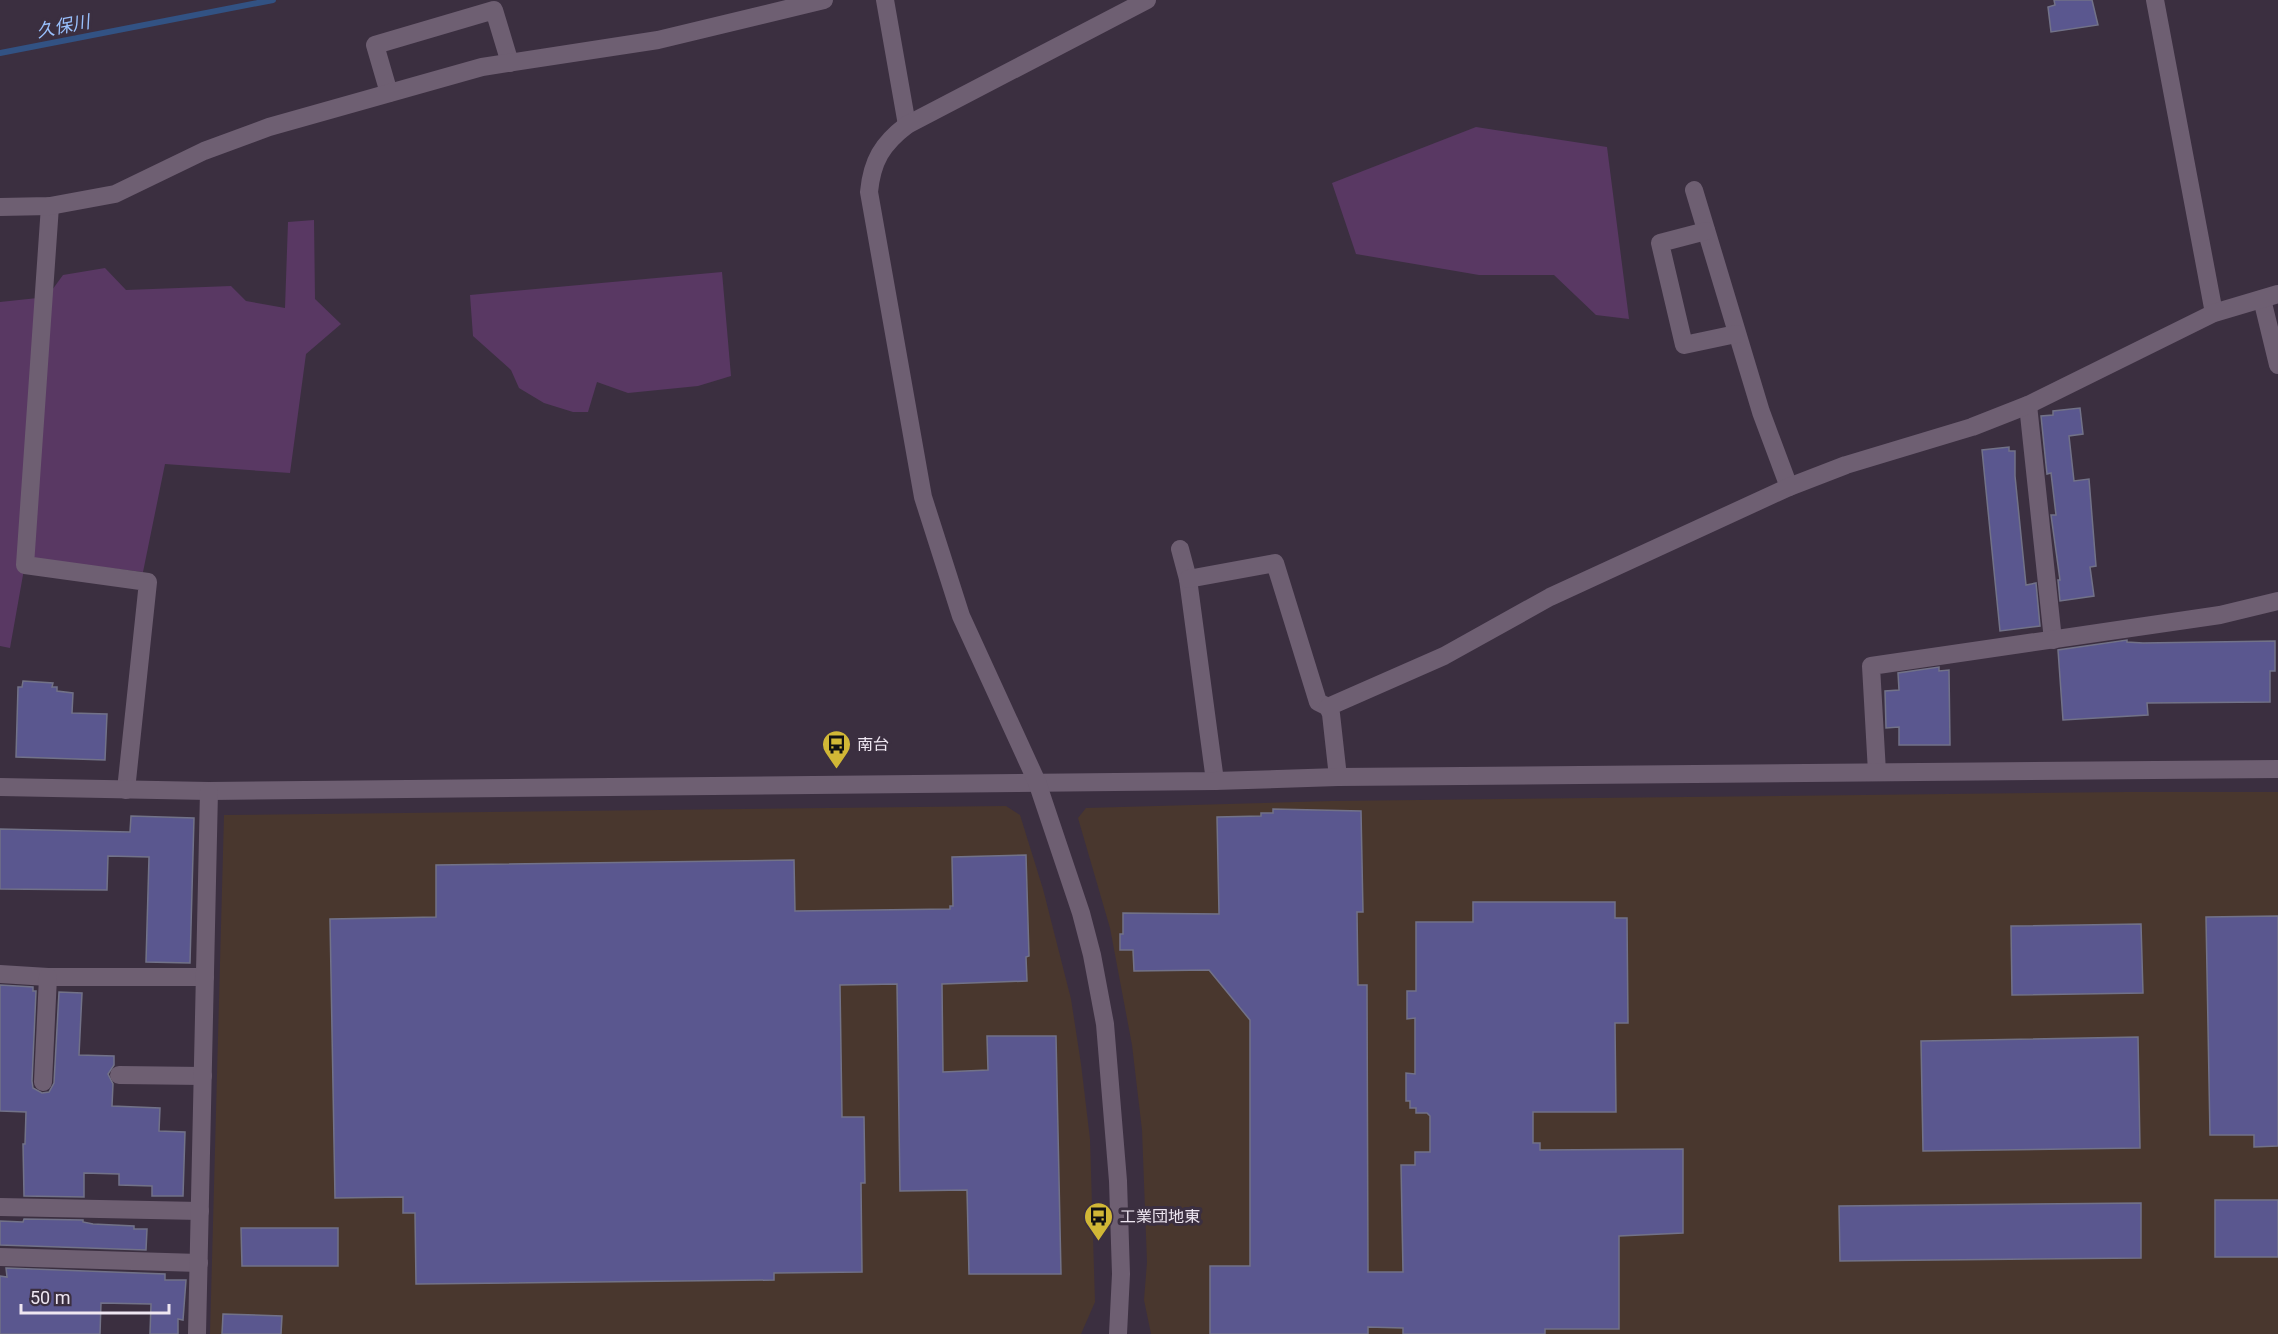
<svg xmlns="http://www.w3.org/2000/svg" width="2278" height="1334" font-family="Roboto,'Noto Sans JP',sans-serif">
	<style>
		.industrial { fill: #49372e }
		.green { fill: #593863 }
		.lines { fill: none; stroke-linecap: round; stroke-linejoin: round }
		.stream { stroke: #325283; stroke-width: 6 }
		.building { fill: #5a578f; stroke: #727288; stroke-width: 1.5 }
		.minor { stroke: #6e5f72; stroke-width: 18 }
		.labels { text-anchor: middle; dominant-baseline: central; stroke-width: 6; stroke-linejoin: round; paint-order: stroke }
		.poi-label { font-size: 16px; fill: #eee6f1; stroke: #3b2f40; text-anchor: start }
		.water-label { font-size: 18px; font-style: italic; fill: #99c0fc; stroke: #3b2f40 }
	</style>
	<rect width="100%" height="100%" fill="#3b2f40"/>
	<g class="industrial">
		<polygon points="2127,792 2278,792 2278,1334 1151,1334 1144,1300 1147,1262 1142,1130 1132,1045 1110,928 1078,818 1086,808 1332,801"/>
		<polygon points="1006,806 1020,815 1043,889 1071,999 1081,1064 1090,1139 1095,1302 1081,1334 210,1334 224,815"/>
	</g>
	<g class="green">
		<polygon points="1476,127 1607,147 1629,319 1596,315 1554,275 1479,275 1356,254 1332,183"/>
		<polygon points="314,220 315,299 341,324 306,354 290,473 165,464 143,572 26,558 10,648 0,646 0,302 47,297 63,275 105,268 126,290 231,286 246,301 285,308 288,222"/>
		<polygon points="722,272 731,376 698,386 628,393 597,382 588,412 573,412 544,403 519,388 511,370 473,336 470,295"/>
	</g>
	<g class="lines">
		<polyline class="stream" points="0,53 273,0"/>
	</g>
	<g class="building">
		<polygon points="2054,0 2092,0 2098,25 2051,32 2048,7 2055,5"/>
		<polygon points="2080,408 2083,434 2069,436 2074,481 2089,479 2096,566 2090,567 2094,596 2060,601 2058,580 2060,580 2051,515 2056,515 2051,473 2047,474 2041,416 2053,415 2053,411"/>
		<polygon points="2009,447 2009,451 2015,451 2015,476 2026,585 2036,583 2040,626 2000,631 1982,450"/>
		<polygon points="2127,640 2127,642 2143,643 2275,641 2275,671 2270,671 2270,702 2147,703 2148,715 2063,720 2058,650"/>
		<polygon points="1939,667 1939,671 1949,670 1950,745 1899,745 1899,727 1886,728 1885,691 1899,690 1898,673"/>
		<polygon points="23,681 53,683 52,687 57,687 57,691 73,693 72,713 107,714 105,760 16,757 18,687 22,687"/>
		<polygon points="1273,809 1361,811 1363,912 1357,912 1358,985 1367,985 1368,1272 1403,1272 1401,1165 1415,1165 1415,1152 1430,1152 1430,1116 1427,1113 1416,1113 1416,1108 1410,1108 1410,1101 1406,1101 1406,1073 1415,1074 1415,1018 1407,1019 1407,991 1416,991 1416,922 1473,922 1473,902 1615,902 1615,918 1627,918 1628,1023 1615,1023 1616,1112 1533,1112 1533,1143 1540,1143 1540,1150 1683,1149 1683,1233 1619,1236 1619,1329 1545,1329 1545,1334 1403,1334 1403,1328 1368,1327 1368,1334 1210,1334 1210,1266 1250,1266 1250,1020 1209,970 1134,971 1133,950 1120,950 1120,934 1123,934 1123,913 1219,914 1217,817 1261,816 1261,813 1273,813"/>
		<polygon points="131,816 194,818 190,963 146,962 149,857 108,856 107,890 0,889 0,829 130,832"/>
		<polygon points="1026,855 1029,956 1026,957 1027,981 942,984 943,1072 988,1070 987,1036 1056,1036 1061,1274 969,1274 967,1190 900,1191 897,984 840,985 842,1117 864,1117 865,1183 861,1183 862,1272 774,1273 774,1280 416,1284 415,1213 403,1213 403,1197 335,1198 330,919 436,917 436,865 794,860 795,911 950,909 950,906 953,906 952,857"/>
		<polygon points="2278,916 2278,1146 2254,1147 2254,1135 2210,1135 2206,917"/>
		<polygon points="2141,924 2143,993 2012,995 2011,926"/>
		<polygon points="0,985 33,987 33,991 36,991 32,1081 33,1088 42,1093 49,1092 54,1083 59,992 82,993 79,1055 114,1056 114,1065 108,1074 113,1084 112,1106 160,1108 159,1131 185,1132 183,1196 152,1196 152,1186 119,1185 119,1174 84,1173 84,1197 24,1196 23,1144 25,1144 26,1112 0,1111"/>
		<polygon points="2138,1037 2140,1148 1923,1151 1921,1041"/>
		<rect x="2215" y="1200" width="63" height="57"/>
		<polygon points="2141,1203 2141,1258 1840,1261 1839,1206"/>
		<polygon points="24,1219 83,1220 83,1222 93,1224 134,1226 134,1229 147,1229 146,1250 0,1245 0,1221 23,1222"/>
		<polygon points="241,1228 338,1228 338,1266 242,1266"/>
		<polygon points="6,1268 165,1274 165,1280 186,1280 183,1320 178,1319 178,1334 150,1334 151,1304 101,1303 100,1334 0,1334 0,1276 7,1277"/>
		<polygon points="223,1314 282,1316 281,1334 222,1334"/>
	</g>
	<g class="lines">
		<g class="minor">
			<polyline points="885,0 907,125"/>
			<polyline points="2155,0 2214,313"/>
			<polyline points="389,93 375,45 494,10 510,63"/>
			<polyline points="1694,190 1761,412 1789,487"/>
			<polyline points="50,206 25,565 148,582 126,790"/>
			<polyline points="0,207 50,206 115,194 204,151 269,127 482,67 658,40 824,0"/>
			<polyline points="1706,231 1660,243 1684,345 1736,334"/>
			<polyline points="2262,299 2278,365"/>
			<polyline points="2028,405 2053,640"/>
			<polyline points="1180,549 1188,579 1215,781"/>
			<polyline points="1188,579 1275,563 1318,702 1328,707"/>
			<polyline points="1877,772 1871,666 2220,615 2278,601"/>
			<polyline points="1338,777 1331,714 1328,707 1444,656 1550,597 1789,487 1846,465 1972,427 2028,405 2214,313 2278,294"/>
			<polyline points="0,787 209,791 1215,781 1338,777 2278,769"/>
			<polyline points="0,974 48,977 205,977"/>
			<polyline points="119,1075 203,1076"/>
			<polyline points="43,1082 48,977"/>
			<polyline points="0,1207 200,1211"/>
			<polyline points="0,1257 199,1263"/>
			<polyline points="197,1334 209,791"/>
			<path d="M1118,1334L1121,1274L1118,1181L1105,1024L1092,955L1081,913L1037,782L961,616L923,497L869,192C872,161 882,144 907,125L1147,0"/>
		</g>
	</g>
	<defs>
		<symbol id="bus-pin" viewBox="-11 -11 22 30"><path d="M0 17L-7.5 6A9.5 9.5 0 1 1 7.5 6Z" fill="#d1b736" stroke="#3b2f40"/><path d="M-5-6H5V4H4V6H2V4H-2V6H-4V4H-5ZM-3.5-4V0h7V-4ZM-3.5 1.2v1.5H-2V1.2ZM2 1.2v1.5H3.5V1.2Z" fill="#111"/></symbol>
	</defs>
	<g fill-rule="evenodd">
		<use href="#bus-pin" x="820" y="728" width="33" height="45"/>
		<use href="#bus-pin" x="1082" y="1200" width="33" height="45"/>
	</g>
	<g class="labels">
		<g class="poi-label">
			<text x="857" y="744">南台</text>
			<text x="1120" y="1216">工業団地東</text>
		</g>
		<g class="water-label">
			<text transform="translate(63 26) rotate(-11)">久保川</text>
		</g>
	</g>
	<path d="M21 1304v9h148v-9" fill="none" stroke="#eee6f1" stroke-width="3"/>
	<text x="30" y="1304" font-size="18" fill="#eee6f1" stroke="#3b2f40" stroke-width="4.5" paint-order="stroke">50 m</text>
</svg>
